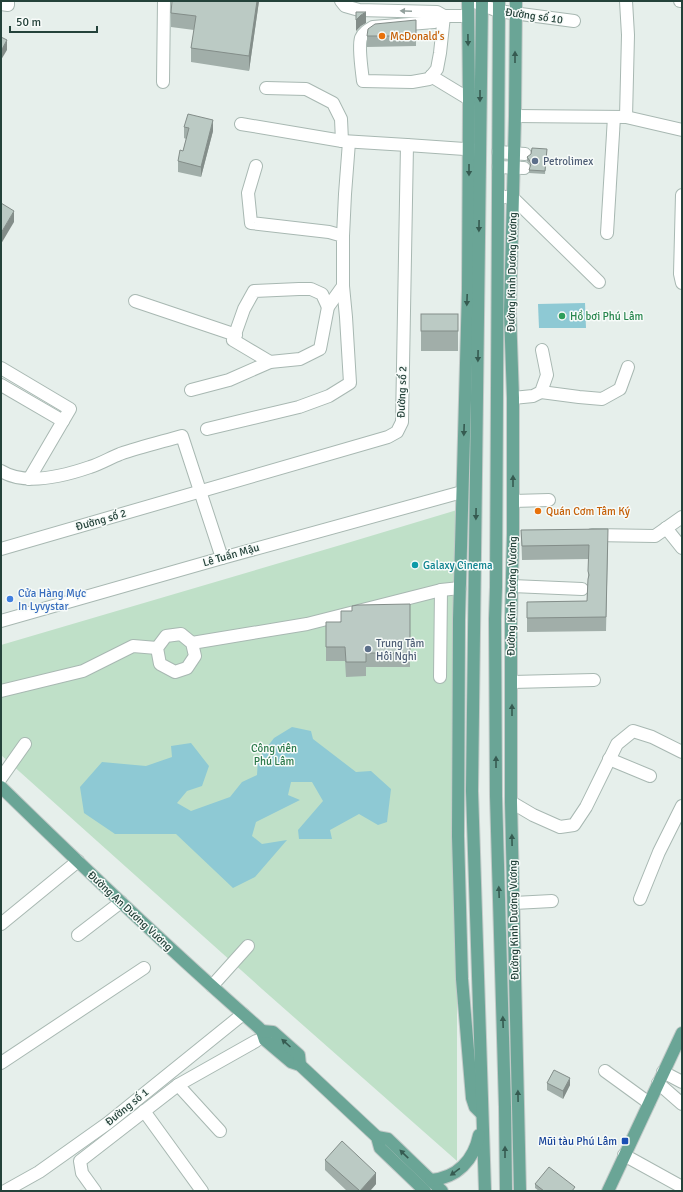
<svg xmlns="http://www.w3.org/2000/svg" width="683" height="1192" font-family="Signika,sans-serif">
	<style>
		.green { fill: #bfe0c8 }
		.water { fill: #8ec9d4 }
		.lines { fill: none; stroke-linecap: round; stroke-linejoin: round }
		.minor-casing { stroke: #a8b8b2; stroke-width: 14 }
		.major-casing { stroke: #c2cac8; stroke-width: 14 }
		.minor { stroke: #fff; stroke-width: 12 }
		.major { stroke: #6aa596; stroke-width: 12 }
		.wall { fill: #a1aea9 }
		.shaded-wall { fill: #838d89 }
		.building { fill: #bbcac4; stroke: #838d89 }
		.oneway { fill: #92a09c }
		.oneway2 { fill: #365b51 }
		.food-dot { fill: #e8710a; stroke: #f7fbf9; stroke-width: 1.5 }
		.service-dot { fill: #5c6f8a; stroke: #f7fbf9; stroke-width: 1.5 }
		.leisure-dot { fill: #2e9e5b; stroke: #f7fbf9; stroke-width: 1.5 }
		.culture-dot { fill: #0f9aa8; stroke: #f7fbf9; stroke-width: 1.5 }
		.shop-dot { fill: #3f7fe0; stroke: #f7fbf9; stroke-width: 1.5 }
		.transit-dot { fill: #1a4fb4; stroke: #f7fbf9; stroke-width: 1.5 }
		.labels { text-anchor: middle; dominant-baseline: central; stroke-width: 3; stroke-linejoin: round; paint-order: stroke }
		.street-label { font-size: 11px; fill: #24423a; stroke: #f7fbf9 }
		.food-label { font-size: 11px; fill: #c56008; stroke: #f7fbf9; text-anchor: start }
		.service-label { font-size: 11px; fill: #4e5e75; stroke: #f7fbf9; text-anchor: start }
		.leisure-label { font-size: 11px; fill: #27864d; stroke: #f7fbf9; text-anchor: start }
		.culture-label { font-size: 11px; fill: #0d838f; stroke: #f7fbf9; text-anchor: start }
		.shop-label { font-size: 11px; fill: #366cbe; stroke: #f7fbf9; text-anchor: start }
		.park-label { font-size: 11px; fill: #2d7a4b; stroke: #f7fbf9 }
		.transit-label { font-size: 11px; fill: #164399; stroke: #f7fbf9; text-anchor: end }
	</style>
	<rect width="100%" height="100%" fill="#e6efeb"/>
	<polygon class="green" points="457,510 457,1161 262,989 1,755 1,645 344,544"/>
	<g class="water">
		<polygon points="585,303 586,328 539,328 538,304"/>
		<polygon points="292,727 311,731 313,739 356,772 371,771 391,789 387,822 378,825 359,814 330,830 332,839 299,839 298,830 323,801 312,782 291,782 288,795 300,800 256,822 252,836 262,844 287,840 255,877 233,888 176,834 115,834 84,813 80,787 102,762 146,766 172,757 171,746 191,743 209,766 202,786 187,791 177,803 191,811 230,797 242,782 257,775 258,759 274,738"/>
	</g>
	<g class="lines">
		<defs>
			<g id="minor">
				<polyline points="341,1 345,6 359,10 437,12 444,16 467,16"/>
				<polyline points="472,1 498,11 574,21"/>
				<polyline points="680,1 682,1"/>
				<polyline points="1,4 8,5 8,1"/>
				<path d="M444,16L440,53L437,69L429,79L412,82L363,81C362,71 358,47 361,38C363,33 368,30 373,27L434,22Z"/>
				<polyline points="431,76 469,99"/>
				<polyline points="163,82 164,1"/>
				<polyline points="266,88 306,89 333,103 341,119 342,141"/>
				<polyline points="515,116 626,117 682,130"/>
				<polyline points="626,117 628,35 626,1"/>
				<polyline points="241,124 342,141 407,145 479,150"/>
				<polyline points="498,152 525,154"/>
				<polyline points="498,167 524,168"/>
				<polyline points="682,195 680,274 682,283"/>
				<polyline points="498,196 513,198 599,282"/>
				<polyline points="607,233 614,117"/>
				<polyline points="343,236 345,194 349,142"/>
				<polyline points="135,301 236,335"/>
				<polyline points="270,362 233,340 244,309 254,291 299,289 311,289 322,294 328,307"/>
				<polyline points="1,368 70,409 29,479"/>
				<polyline points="1,385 63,421"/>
				<polyline points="191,390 229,380 270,362 300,359 320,349 328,307 343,286"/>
				<polyline points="541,392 579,397 602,399 620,389 628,367"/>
				<polyline points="513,398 533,396 541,392 547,375 542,350"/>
				<polyline points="207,429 299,407 329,396 350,383 346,317 343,286 343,236 329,232 251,223 248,193 256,166"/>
				<path d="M1,471C25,486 64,476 90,467C100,464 110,458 120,454C140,447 161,442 182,436L222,558"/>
				<polyline points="513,501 549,500"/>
				<polyline points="666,528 682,548"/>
				<polyline points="592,535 655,536 682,517"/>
				<polyline points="1,549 388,437 397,432 402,422 407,145"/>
				<polyline points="512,586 582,589"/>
				<polyline points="1,621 222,558 462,492"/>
				<polyline points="192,643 195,656 187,668 175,672 160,664 157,648 166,636 181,634 192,643 307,624 441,590 460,588"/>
				<polyline points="440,677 441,590"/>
				<polyline points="512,682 594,680"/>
				<polyline points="1,691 83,671 133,646 157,648"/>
				<polyline points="609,759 650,776"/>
				<polyline points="1,778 25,744"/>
				<polyline points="511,802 533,815 560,827 574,825 586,807 617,744 633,731 652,737 682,752"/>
				<polyline points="640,899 659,852 682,806"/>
				<polyline points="514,903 552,901"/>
				<polyline points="1,924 78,861"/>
				<polyline points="78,935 121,902"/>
				<polyline points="212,986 248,946"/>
				<polyline points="1,1063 144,968"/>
				<polyline points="605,1071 649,1103"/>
				<polyline points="663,1072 682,1082"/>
				<polyline points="658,1083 682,1104"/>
				<polyline points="178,1085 220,1131"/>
				<polyline points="144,1111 202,1191"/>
				<polyline points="624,1155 682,1187"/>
				<polyline points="5,1191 39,1172 108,1123 243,1014"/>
				<polyline points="95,1191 82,1173 80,1161 178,1085 256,1041"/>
			</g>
			<g id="major">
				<polyline points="468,1 469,99 468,290 459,620 458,836 462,979 472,1098 475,1107 482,1114"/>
				<polyline points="482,1 472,791 485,1191"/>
				<polyline points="499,1 496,587 495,619 496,796 505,1107 506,1191"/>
				<polyline points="516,1 515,116 510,312 513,398 513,534 511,619 511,802 520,1191"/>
				<path d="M1,787C85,869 170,950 258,1027L262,1031L265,1040L291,1062L300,1065L377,1137L380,1148L425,1191"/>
				<polyline points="262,1031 273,1032 299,1055 300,1065"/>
				<polyline points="377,1137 388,1139 442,1191"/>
				<path d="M431,1180C457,1178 474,1160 479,1135"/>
				<polyline points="608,1191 682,1033"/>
			</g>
		</defs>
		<use href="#minor" class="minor-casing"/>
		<use href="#major" class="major-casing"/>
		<use href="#minor" class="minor"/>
		<use href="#major" class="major"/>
	</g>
	<g class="wall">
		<polygon points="259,1 249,71 191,62 191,48 194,30 171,27 171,13"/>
		<polygon points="416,20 416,46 367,47 367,36"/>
		<polygon points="184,127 213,131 201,177 178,172 178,161 183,151 186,139 184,138"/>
		<polygon points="547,149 545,174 529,173 529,170 531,166 530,164 527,161 527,157"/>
		<rect x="421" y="314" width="37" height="37"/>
		<polygon points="521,530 608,543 606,631 527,632 527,602 587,601 589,559 522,560"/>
		<polygon points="410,604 410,667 366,667 366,676 346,677 345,661 326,661 326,622 341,622 352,611"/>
		<polygon points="547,1083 570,1085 563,1099 547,1090"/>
		<polygon points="325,1160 376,1184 370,1191 347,1191 325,1170"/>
		<polygon points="535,1184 575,1191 539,1191 535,1188"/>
	</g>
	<g class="shaded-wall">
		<polygon points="257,1 259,1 249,71 249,56"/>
		<polygon points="366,12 366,23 361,26 356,31 356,20 361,15"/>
		<polygon points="7,40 7,50 1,60 1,51"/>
		<polygon points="213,120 213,131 201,177 201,167"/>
		<polygon points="14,211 14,222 1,244 1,233"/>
		<polygon points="570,1078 570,1085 563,1099 563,1091"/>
		<polygon points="376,1173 376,1184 370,1191 360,1191"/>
	</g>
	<g class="building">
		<polygon points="172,1 257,1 249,56 191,48 196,16 171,13"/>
		<polygon points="356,12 366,12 361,15 356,20"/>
		<polygon points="416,20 416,36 367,36 368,29 375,24"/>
		<polygon points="1,37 7,40 1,51"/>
		<polygon points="188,114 213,120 201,167 178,161 180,150 183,151 189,128 184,127"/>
		<polygon points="532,148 547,149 545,171 529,170 531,164 530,161 527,157 531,154"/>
		<polygon points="1,203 14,211 1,233"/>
		<rect x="421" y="314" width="37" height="17"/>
		<polygon points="608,529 606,617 527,618 527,602 587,601 588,579 589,575 588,571 589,545 522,546 521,530"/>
		<polygon points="410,604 410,653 366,653 366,662 346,662 345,647 326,647 326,622 341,622 341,611 352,611 352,606 358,605"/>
		<polygon points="554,1070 570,1078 563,1091 547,1083"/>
		<polygon points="342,1141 376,1173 360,1191 325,1160"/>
		<polygon points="549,1167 575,1187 572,1191 544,1191 535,1184"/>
	</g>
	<defs><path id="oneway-solid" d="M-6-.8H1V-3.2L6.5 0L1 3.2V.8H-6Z"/></defs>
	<use class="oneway" href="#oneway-solid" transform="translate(406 11) rotate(-178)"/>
	<g class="oneway2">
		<use href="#oneway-solid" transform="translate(468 40) rotate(89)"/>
		<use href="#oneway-solid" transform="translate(515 57) rotate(-90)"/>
		<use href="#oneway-solid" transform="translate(480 96) rotate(90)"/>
		<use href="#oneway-solid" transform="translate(469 170) rotate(90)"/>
		<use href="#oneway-solid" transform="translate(479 226) rotate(91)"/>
		<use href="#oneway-solid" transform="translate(467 300) rotate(92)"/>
		<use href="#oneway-solid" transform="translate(478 356) rotate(91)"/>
		<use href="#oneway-solid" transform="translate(464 430) rotate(92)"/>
		<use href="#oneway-solid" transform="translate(513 481) rotate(-90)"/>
		<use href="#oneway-solid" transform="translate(476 514) rotate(91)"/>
		<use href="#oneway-solid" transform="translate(512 710) rotate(-90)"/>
		<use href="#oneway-solid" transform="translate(496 762) rotate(-90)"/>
		<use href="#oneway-solid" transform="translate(512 840) rotate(-91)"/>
		<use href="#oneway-solid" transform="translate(499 892) rotate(-92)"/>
		<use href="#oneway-solid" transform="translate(503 1022) rotate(-92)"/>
		<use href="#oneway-solid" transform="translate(286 1043) rotate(-138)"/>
		<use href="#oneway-solid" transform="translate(518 1096) rotate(-91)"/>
		<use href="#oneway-solid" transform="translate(505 1152) rotate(-90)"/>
		<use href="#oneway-solid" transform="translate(404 1154) rotate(-136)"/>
		<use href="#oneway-solid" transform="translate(455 1172) rotate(144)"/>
	</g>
	<g class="food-dot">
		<circle cx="382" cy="36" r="4"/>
		<circle cx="538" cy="511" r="4"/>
	</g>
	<g class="service-dot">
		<circle cx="535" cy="161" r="4"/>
		<circle cx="368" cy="649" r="4"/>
	</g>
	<circle class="leisure-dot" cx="562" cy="316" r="4"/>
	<circle class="culture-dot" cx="415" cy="565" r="4"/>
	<circle class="shop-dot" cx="10" cy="599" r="4"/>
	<rect class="transit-dot" x="621" y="1137" width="8" height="8" rx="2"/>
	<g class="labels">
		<g class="street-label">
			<text transform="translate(534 16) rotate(8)">Đường số 10</text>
			<text transform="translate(512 272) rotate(-89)">Đường Kinh Dương Vương</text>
			<text transform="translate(402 392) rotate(-88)">Đường số 2</text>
			<text transform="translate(101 520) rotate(-16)">Đường số 2</text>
			<text transform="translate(231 555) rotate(-16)">Lê Tuấn Mậu</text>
			<text transform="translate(512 596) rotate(-89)">Đường Kinh Dương Vương</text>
			<text transform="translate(130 911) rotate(43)">Đường An Dương Vương</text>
			<text transform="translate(514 920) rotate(-91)">Đường Kinh Dương Vương</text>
			<text transform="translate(127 1107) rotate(-39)">Đường số 1</text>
		</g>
		<g class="food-label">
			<text x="390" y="36">McDonald's</text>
			<text x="546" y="511">Quán Cơm Tâm Ký</text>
		</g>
		<g class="service-label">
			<text x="543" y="161">Petrolimex</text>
			<text x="376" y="643">Trung Tâm<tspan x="376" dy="13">Hôi Nghi</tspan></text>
		</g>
		<g class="leisure-label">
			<text x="570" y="316">Hồ bơi Phú Lâm</text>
		</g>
		<g class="culture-label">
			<text x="423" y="565">Galaxy Cinema</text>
		</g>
		<g class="shop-label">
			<text x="18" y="593">Cửa Hàng Mực<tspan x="18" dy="13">In Lyvystar</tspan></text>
		</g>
		<g class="park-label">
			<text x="274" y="748">Công viên<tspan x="274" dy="13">Phú Lâm</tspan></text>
		</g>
		<g class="transit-label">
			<text x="617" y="1141">Mũi tàu Phú Lâm</text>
		</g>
	</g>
	<rect width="683" height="1192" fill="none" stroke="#24423a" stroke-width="4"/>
	<path d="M10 26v6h87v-6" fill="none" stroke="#24423a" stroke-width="2"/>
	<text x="16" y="26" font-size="12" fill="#24423a" stroke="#f7fbf9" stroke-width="3" paint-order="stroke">50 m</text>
</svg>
